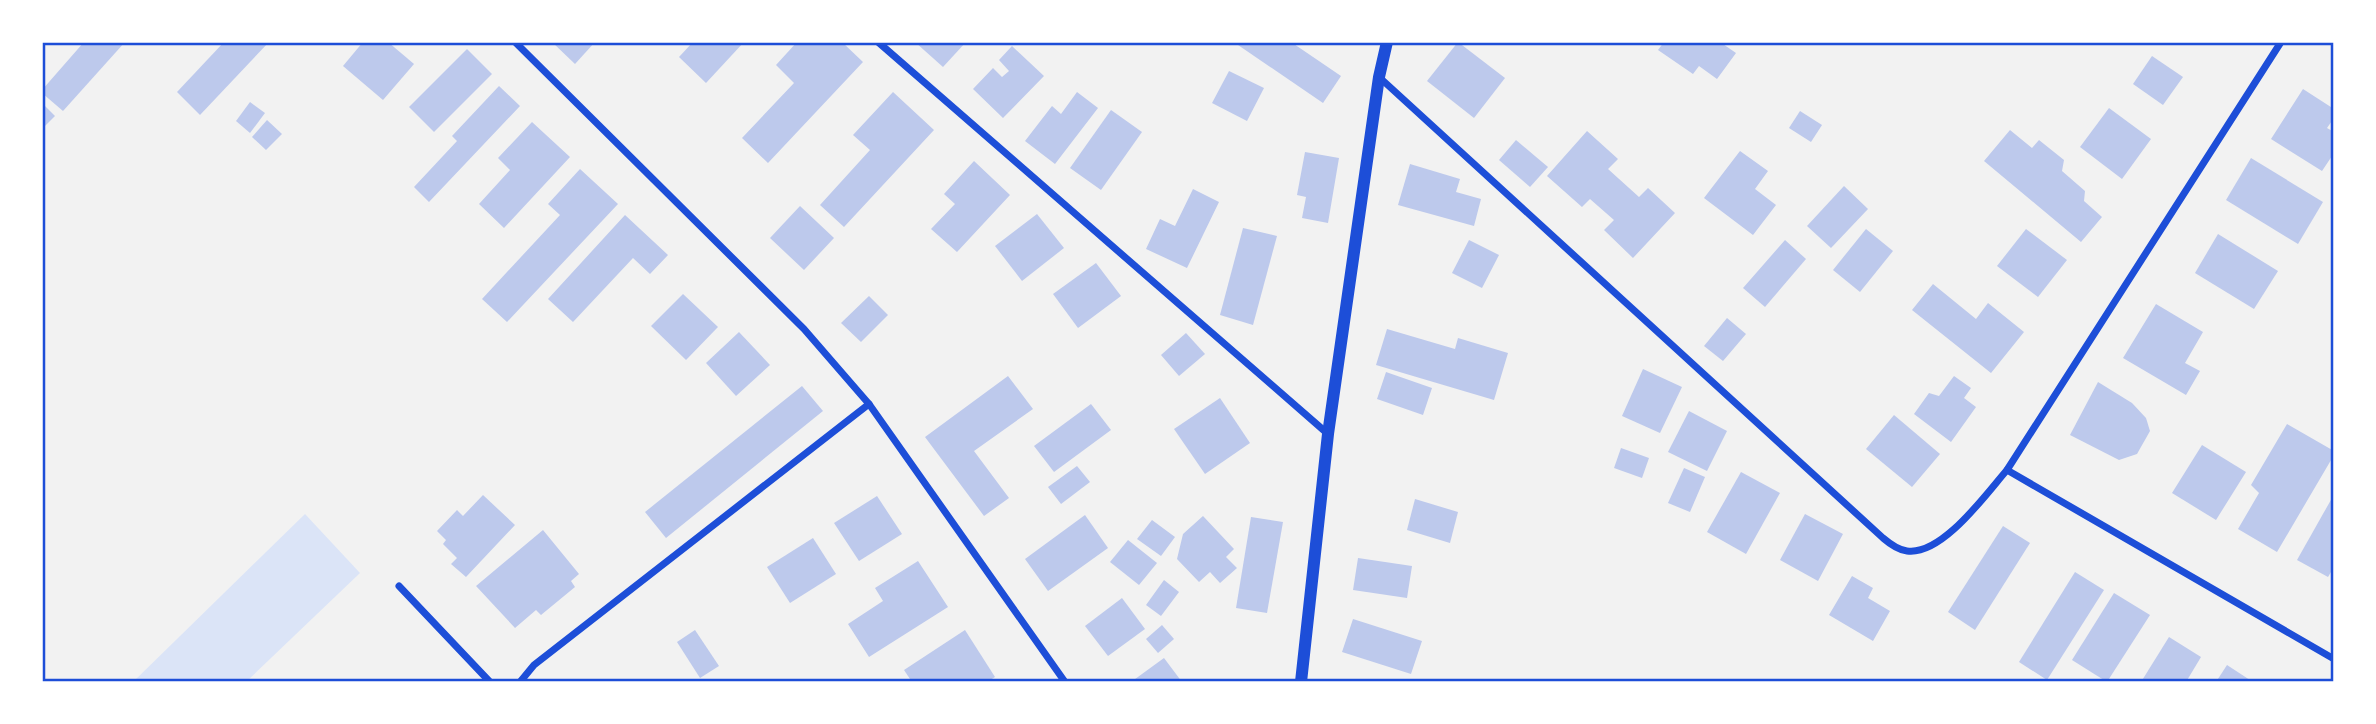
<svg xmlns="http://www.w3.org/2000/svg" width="2376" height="724" font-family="Cabin,sans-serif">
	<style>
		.green { fill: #dbe4f7 }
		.building { fill: #bdc9ec }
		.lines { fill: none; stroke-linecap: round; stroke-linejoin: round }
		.minor { stroke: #1d4ed8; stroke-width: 7 }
		.tertiary { stroke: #1d4ed8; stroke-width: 12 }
		.neatline { fill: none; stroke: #1d4ed8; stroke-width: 2.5 }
	</style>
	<rect width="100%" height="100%" fill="#f2f2f2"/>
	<polygon class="green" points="305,514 360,573 246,682 133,682"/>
	<g class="building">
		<polygon points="84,42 125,42 63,111 42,93 42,90"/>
		<polygon points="224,42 269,42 200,115 177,92"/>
		<polygon points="363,42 388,42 414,64 383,100 343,66"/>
		<polygon points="552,42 595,42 575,64"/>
		<polygon points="693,42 744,42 706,83 679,57"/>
		<polygon points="797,42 842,42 863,62 768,163 742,138 794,83 776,65"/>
		<polygon points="915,42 966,42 943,67"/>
		<polygon points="1240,42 1291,42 1341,76 1323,103 1238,45"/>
		<polygon points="1458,42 1505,78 1474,118 1427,81"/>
		<polygon points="1664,42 1720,42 1736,53 1717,79 1699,66 1693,74 1658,50"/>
		<polygon points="1012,46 1044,76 1003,118 973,89 993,68 1002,77 1009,71 999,60"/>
		<polygon points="467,49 492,74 434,132 409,107"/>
		<polygon points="2152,56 2183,77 2163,105 2133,84"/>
		<polygon points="1229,71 1264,88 1247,121 1212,103"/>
		<polygon points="499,86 520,106 429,202 414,187 457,141 452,136"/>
		<polygon points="2303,89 2334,109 2334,118 2327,128 2334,132 2334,153 2322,171 2271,139"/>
		<polygon points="893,92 934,130 844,227 820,205 870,150 853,135"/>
		<polygon points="1077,92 1098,108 1055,164 1025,141 1052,106 1061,114"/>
		<polygon points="250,102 265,113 250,133 236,121"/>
		<polygon points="42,103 55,116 42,129"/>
		<polygon points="2109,108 2151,139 2122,179 2080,147"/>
		<polygon points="1111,110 1142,132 1101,190 1070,168"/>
		<polygon points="1800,111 1822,125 1811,142 1789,128"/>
		<polygon points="267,120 282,134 266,150 252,137"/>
		<polygon points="532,122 570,157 504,228 479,204 510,170 498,158"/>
		<polygon points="2010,130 2032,148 2039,140 2064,160 2062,171 2085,191 2084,201 2102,217 2081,242 1984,161"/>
		<polygon points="1587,131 1618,159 1608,169 1639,197 1648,188 1675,213 1633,258 1604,230 1614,220 1590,199 1582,207 1547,176"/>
		<polygon points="1516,140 1548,167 1530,187 1499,160"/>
		<polygon points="1740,151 1768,171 1755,189 1776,205 1753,235 1704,198"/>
		<polygon points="1305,152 1339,158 1328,223 1302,218 1306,197 1297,195"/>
		<polygon points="2251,158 2323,202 2298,244 2226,200"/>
		<polygon points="974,161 1010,195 957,252 931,229 955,204 944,194"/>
		<polygon points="1410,164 1460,179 1456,192 1481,199 1474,226 1398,205"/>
		<polygon points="580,169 618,204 507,322 482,299 560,215 548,204"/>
		<polygon points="1844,186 1868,209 1831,248 1807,226"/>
		<polygon points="1193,189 1219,202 1187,268 1146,249 1160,219 1175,226"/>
		<polygon points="800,206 834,238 804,270 770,238"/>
		<polygon points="1037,214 1064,248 1022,281 995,246"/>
		<polygon points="625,215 668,255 650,274 633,258 573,322 548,299"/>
		<polygon points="1243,228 1277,236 1253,325 1220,315"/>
		<polygon points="1866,229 1893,251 1860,292 1833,270"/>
		<polygon points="2026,229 2067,260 2038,297 1997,266"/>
		<polygon points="2218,234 2278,271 2254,309 2195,273"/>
		<polygon points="1469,240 1499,255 1482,288 1452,273"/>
		<polygon points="1785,240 1806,259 1765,307 1743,288"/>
		<polygon points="1096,263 1121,296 1078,328 1053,294"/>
		<polygon points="1933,284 1976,319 1988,303 2024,332 1991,373 1912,310"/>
		<polygon points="683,294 718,327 686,360 651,326"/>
		<polygon points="869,296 888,315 861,342 841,323"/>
		<polygon points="2156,304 2203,332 2185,363 2200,371 2186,395 2123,358"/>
		<polygon points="1727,318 1746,334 1723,361 1704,346"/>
		<polygon points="1387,329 1455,349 1458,338 1508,353 1494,400 1376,365"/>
		<polygon points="739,332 770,365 736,396 706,363"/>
		<polygon points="1186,333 1205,354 1179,376 1161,355"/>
		<polygon points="1643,369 1682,387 1660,433 1622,416"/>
		<polygon points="1386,372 1432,388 1423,415 1377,399"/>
		<polygon points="1008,376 1033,409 974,451 1009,498 984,516 925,437"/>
		<polygon points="1954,376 1971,388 1964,398 1976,407 1951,442 1914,414 1929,393 1939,396"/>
		<polygon points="2098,382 2132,403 2146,418 2150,431 2137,454 2119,460 2070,435"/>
		<polygon points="802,386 823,411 666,538 645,512"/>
		<polygon points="1220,398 1250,443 1205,474 1174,429"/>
		<polygon points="1091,404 1111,430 1054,472 1034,446"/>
		<polygon points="1689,411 1727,431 1707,471 1668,452"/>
		<polygon points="1894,415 1940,454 1912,487 1866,449"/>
		<polygon points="2287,424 2334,451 2334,455 2277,552 2238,529 2259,493 2251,485"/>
		<polygon points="2202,445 2246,472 2216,520 2172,493"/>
		<polygon points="1621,448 1649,458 1642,478 1614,468"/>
		<polygon points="1077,466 1090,482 1061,504 1048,487"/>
		<polygon points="1684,468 1705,477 1690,512 1668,503"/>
		<polygon points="1741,472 1780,493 1746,554 1707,532"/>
		<polygon points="483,495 515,525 466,577 451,564 457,558 443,544 446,540 437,531 457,510 463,516"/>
		<polygon points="877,496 902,534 859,561 834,523"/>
		<polygon points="2332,498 2334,499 2334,567 2328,577 2297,560"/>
		<polygon points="1415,499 1458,512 1450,543 1407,530"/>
		<polygon points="1805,514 1843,534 1818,581 1780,560"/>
		<polygon points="1085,515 1108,548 1048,591 1025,559"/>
		<polygon points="1203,516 1234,549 1226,557 1237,568 1220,583 1210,572 1199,582 1177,559 1183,534"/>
		<polygon points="1251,517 1283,522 1267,613 1236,608"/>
		<polygon points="1152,520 1175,537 1161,556 1137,539"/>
		<polygon points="2003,526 2030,543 1975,630 1948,612"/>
		<polygon points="543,530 579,574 571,581 575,587 541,615 536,610 515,628 476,586"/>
		<polygon points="813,538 836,574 790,603 767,567"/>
		<polygon points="1128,540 1157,563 1139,585 1110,562"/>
		<polygon points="1358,558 1412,566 1407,598 1353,590"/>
		<polygon points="918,561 948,607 869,657 848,624 883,601 875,588"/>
		<polygon points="2075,572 2104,590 2047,680 2019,662"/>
		<polygon points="1852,576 1873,588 1868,598 1890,611 1873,641 1829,615"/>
		<polygon points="1164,580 1179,592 1161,616 1146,605"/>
		<polygon points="2114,593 2150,615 2107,682 2072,660"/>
		<polygon points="1122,598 1145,629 1108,656 1085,626"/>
		<polygon points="1353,619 1422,641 1411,674 1342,652"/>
		<polygon points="1162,625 1174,639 1158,653 1146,639"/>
		<polygon points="695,630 719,666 700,678 677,642"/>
		<polygon points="965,630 995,677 987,682 912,682 904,670"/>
		<polygon points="2169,637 2201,657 2186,682 2141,682"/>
		<polygon points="1164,658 1182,682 1131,682"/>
		<polygon points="2227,665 2253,682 2216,682"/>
	</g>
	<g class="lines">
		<g class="minor">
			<polyline points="515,42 804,329 869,404 1065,682"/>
			<polyline points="878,42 1328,434"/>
			<path d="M1379,77L1883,538C1890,544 1898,550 1907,551C1942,556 1986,494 2007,470L2281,42"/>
			<polyline points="2007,470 2334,659"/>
			<polyline points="399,586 490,682"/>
			<polyline points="520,682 534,665 869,404"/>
		</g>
		<polyline class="tertiary" points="1301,682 1328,434 1379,77 1387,42"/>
	</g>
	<rect width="2376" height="724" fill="none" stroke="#ffffff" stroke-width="88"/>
	<rect x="44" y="44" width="2288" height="636" class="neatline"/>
</svg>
